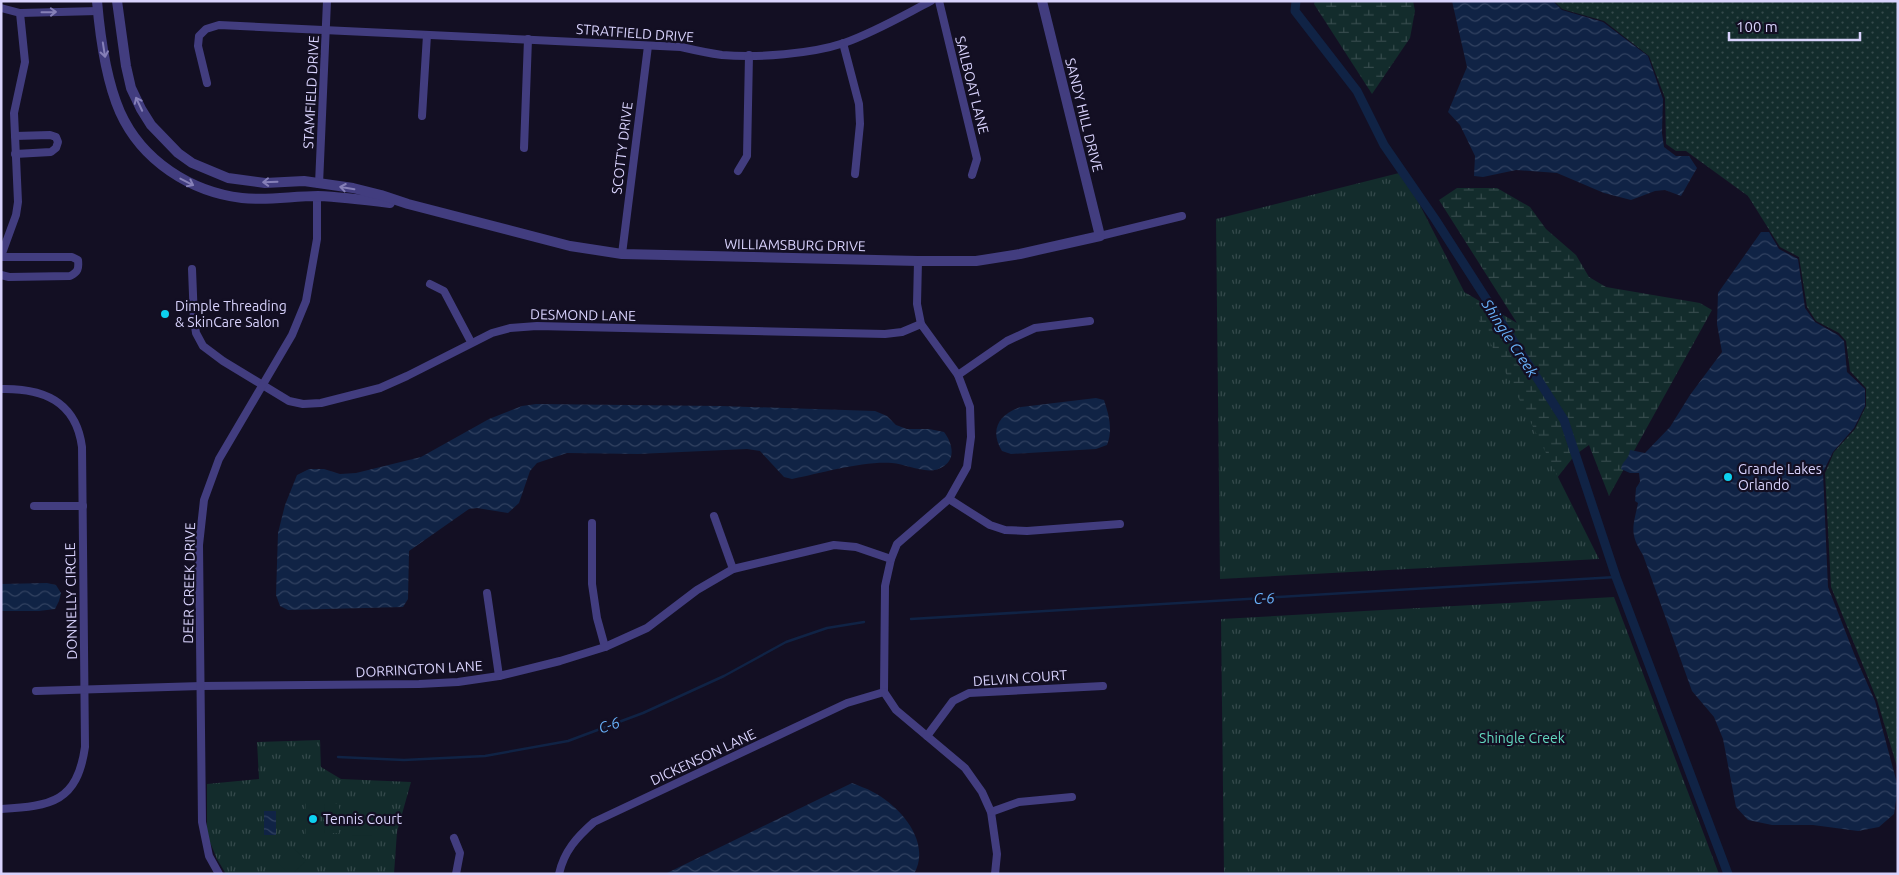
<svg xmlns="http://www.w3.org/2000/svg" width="1899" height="875" font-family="Ubuntu,sans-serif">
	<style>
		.grass { fill: url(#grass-dots) }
		.wetland { fill: url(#wetland-marsh) }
		.park { fill: url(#park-tufts) }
		.pitch { fill: #132c2c }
		.water { fill: url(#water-waves) }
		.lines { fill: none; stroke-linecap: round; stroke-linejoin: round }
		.stream { stroke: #102345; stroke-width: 2.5 }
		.canal { stroke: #102345; stroke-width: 9 }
		.minor { stroke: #423d7f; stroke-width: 8 }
		.tertiary { stroke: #423d7f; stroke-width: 10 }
		.oneway { stroke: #8680b8 }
		.poi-dot { fill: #0dd0ef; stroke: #130f23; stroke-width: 2 }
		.labels { text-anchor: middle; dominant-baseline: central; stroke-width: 4.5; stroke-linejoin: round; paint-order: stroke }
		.street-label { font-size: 14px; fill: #d9d3fd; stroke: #130f23 }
		.poi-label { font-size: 14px; fill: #d9d3fd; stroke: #130f23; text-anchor: start }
		.park-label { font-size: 14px; fill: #63d9bf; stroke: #130f23 }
		.water-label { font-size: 15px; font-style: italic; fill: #67aff7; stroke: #130f23 }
	</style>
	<defs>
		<pattern id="grass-dots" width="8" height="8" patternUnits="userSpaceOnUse" patternTransform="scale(1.25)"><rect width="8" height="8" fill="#132c2c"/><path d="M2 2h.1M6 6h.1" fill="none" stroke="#354a4c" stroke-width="1.8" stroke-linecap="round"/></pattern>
		<pattern id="wetland-marsh" width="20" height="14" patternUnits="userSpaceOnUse" patternTransform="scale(1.25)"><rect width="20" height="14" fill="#132c2c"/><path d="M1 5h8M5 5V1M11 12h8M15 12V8" fill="none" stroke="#354a4c"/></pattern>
		<pattern id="park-tufts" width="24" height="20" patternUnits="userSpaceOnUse" patternTransform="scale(1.25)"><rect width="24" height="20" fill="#132c2c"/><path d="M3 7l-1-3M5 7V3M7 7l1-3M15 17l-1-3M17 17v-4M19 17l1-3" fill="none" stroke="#354a4c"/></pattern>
		<pattern id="water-waves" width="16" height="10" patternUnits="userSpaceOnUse" patternTransform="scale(1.25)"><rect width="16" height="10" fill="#102345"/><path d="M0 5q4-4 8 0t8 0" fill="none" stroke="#324261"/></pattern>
	</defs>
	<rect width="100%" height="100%" fill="#130f23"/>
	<polygon class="grass" points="1554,1 1898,1 1898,770 1877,700 1831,587 1825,473 1834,452 1855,429 1866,406 1866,388 1850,371 1846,341 1839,333 1816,321 1807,307 1799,257 1780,247 1748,196 1686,151 1676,151 1666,144 1665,98 1649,56 1604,21 1562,9"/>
	<g class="wetland">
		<polygon points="1315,1 1413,1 1415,11 1410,38 1372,94 1314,4"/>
		<polygon points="1457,188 1497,188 1530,207 1546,229 1576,255 1589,277 1606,287 1700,303 1712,310 1609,496 1589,445 1575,455 1553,483 1398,253 1517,323 1439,200"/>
	</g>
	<g class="park">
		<polygon points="1403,172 1517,395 1599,559 1220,579 1216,219"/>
		<polygon points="1614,597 1719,874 1224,874 1221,619"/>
		<polygon points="320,740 321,767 341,779 411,782 397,832 394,874 226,874 217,859 207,835 207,784 259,779 257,742"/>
	</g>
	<g class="pitch">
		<polygon points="352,802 372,802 372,835 352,836"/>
		<rect x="306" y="803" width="14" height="31"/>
		<polygon points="324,804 339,804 339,833 325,833"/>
		<polygon points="292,847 306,860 293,874 289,874 277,862"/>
	</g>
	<g class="water">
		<polygon points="1452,1 1553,1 1562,10 1603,22 1648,56 1663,99 1662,133 1664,147 1676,156 1689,156 1697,168 1681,196 1665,190 1655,191 1631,200 1604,193 1557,173 1516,170 1483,177 1474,176 1475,156 1460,125 1448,112 1467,67"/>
		<path d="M1761,232H1769L1779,249L1798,259L1805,308L1815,322L1838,335L1844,341L1847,372L1865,389V406L1854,428L1833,452L1823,472L1828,587L1855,656L1875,701L1898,787L1894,814L1879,827L1858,831L1813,825H1772L1748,820L1736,807L1723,739L1714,717L1692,691L1643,555C1629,533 1633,527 1638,503L1635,501L1636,488L1640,482L1639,473H1630L1621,469C1622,461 1629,460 1630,450L1645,453L1670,427L1690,395L1722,352L1717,324L1718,293Z"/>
		<path d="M1096,398L1104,400C1109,415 1113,430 1107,445L1096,449L1011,454L1002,451C989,430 999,414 1021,407Z"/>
		<path d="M536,404L721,406L875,411L887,416L896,425L907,429H929L944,432C951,441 957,457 944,466C929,477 908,464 892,463C862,461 822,473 792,479L784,477L760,451L747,449L638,454L567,453L537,463L530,471L519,503L508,513L477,508L469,509L409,551L408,599L403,607L288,610L280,606L276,595L278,533L285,505L297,475L309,469H324L340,474L356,473L421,457L489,419L522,406Z"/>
		<polygon points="47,583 56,585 61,593 59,601 55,609 39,611 1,611 1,584"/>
		<path d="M852,783C859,786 866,788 873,792C900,806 932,842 914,874H665Z"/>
		<rect x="264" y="811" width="12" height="24"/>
	</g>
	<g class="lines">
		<g class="stream">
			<polyline points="911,619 1616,577"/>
			<polyline points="338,757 404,760 485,756 568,741 643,713 724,676 786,642 827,628 864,622"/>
		</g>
		<polyline class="canal" points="1296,1 1295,11 1357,91 1384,145 1435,219 1564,420 1616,577 1728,874"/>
		<g class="minor">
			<polyline points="939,1 977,159 972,175"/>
			<polyline points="1,8 20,13 98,11"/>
			<polyline points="843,43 859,104 860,124 855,174"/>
			<path d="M207,83L198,46L199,36L206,29L219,25L681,47C694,50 708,53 722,55C758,58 811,54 844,43C875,32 902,16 931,1"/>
			<polyline points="422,116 427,35"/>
			<polyline points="15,136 50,135 56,137 58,142 56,148 51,152 15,154"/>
			<polyline points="524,148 528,39"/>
			<polyline points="738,171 747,156 749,55"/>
			<polyline points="319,184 327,1"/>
			<polyline points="1100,236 1182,216"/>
			<polyline points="622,254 648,46"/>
			<polyline points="1,256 16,215 18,202 14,113 25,62 20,13"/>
			<path d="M1,257H72L78,260C79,269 78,272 70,276L9,277L1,275"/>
			<polyline points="918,261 917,304 921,324 958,375 970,407 971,437 967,467 949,499 897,544 891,559 885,586 884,692 896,710 965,768 982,792 991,812 997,854 995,874"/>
			<polyline points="192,269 194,320 196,333 203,346 223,361 289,401 303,404 321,403 380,388 407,376 492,333 510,328 537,326 885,334 902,332 921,324"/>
			<polyline points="430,284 444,291 471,342"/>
			<polyline points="958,375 1007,341 1035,328 1090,321"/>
			<path d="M1,389C43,388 76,401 82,447L85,747C77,802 52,806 1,809"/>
			<polyline points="949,499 990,525 1005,530 1027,531 1120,524"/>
			<polyline points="34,506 83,506"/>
			<polyline points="714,516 733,569"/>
			<polyline points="592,523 592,584 597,618 605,647"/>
			<polyline points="487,593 499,676"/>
			<polyline points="36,691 201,686 419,684 458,682 499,676 560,661 605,647 647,628 697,590 733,569 834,545 856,547 891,559"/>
			<polyline points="927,736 953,701 969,693 1103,686"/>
			<polyline points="991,812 1019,802 1072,797"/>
			<polyline points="454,838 460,853 456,874"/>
			<polyline points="219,874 209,856 202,822 199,545 204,500 219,459 292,335 306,301 317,239 317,196"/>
			<path d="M559,874C564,851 577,837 594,822L847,703L884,692"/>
		</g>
		<g class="tertiary">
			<path d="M97,1C100,36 106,80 120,112C142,161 191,192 242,198C268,201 292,196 318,196C342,197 366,200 390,203"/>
			<polyline points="117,1 126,66 131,88 141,109 151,125 178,153 192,163 228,178 265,183 304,181 353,188 381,195 408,204 570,246 622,254 918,261 976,261 1020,254 1100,236 1042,1"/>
		</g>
	</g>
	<defs><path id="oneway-shaft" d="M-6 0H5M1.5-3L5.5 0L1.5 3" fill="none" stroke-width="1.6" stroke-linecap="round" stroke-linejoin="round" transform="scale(1.25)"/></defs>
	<g class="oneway">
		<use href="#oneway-shaft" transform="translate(49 12) rotate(-1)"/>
		<use href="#oneway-shaft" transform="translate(104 50) rotate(81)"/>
		<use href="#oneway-shaft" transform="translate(139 104) rotate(-115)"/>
		<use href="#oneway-shaft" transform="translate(187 182) rotate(27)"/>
		<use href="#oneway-shaft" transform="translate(270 182) rotate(178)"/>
		<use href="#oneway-shaft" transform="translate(347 188) rotate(-171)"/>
	</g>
	<g class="poi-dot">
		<circle cx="165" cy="314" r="5"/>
		<circle cx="1728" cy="477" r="5"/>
		<circle cx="313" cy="819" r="5"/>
	</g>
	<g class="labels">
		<g class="street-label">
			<text transform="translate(635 33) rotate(4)">STRATFIELD DRIVE</text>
			<text transform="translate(972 85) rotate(76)">SAILBOAT LANE</text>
			<text transform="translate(311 92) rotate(-87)">STAMFIELD DRIVE</text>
			<text transform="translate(1084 115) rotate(76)">SANDY HILL DRIVE</text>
			<text transform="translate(622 148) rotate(-83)">SCOTTY DRIVE</text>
			<text transform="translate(795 245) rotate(1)">WILLIAMSBURG DRIVE</text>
			<text transform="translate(583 315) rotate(1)">DESMOND LANE</text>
			<text transform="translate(189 583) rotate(-89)">DEER CREEK DRIVE</text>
			<text transform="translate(71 601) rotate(-91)">DONNELLY CIRCLE</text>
			<text transform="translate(419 669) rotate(-3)">DORRINGTON LANE</text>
			<text transform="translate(1020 678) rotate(-4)">DELVIN COURT</text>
			<text transform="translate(703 757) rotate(-25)">DICKENSON LANE</text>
		</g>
		<g class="poi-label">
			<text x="175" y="306">Dimple Threading<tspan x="175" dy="16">&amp; SkinCare Salon</tspan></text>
			<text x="1738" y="469">Grande Lakes<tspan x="1738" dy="16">Orlando</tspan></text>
			<text x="323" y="819">Tennis Court</text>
		</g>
		<g class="park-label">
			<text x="1522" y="738">Shingle Creek</text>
		</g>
		<g class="water-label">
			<text transform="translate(1510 338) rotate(57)">Shingle Creek</text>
			<text transform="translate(1264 598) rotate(-3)">C-6</text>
			<text transform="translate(609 725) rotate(-20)">C-6</text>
		</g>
	</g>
	<rect width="1899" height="875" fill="none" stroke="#d9d3fd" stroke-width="5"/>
	<path d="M1729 32v8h131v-8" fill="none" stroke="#d9d3fd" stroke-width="2.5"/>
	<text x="1736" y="32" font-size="15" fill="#d9d3fd" stroke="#130f23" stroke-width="4" paint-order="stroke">100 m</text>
</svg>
